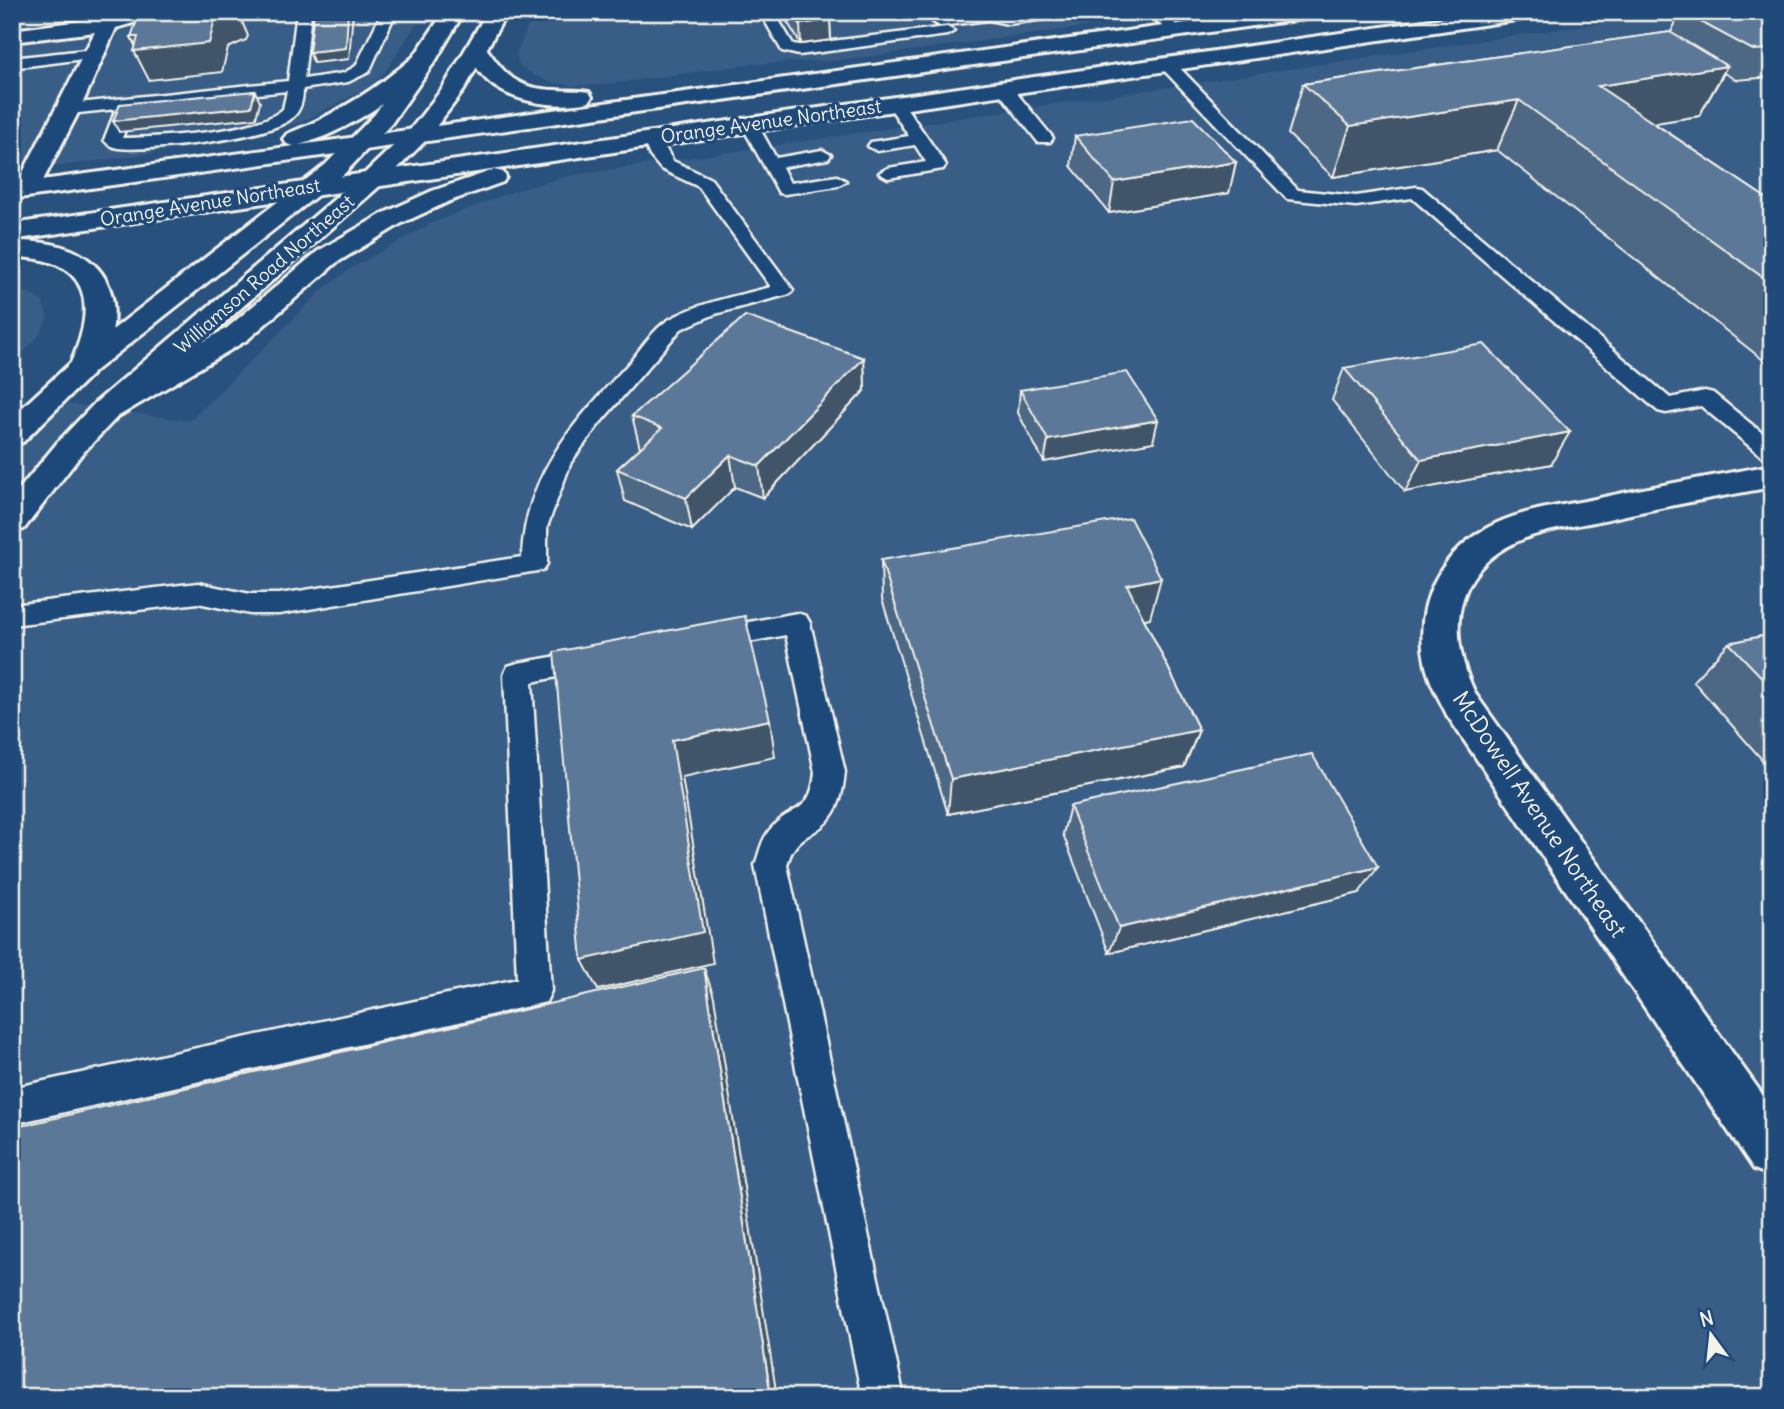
<svg xmlns="http://www.w3.org/2000/svg" width="1784" height="1409" font-family="Delius,sans-serif">
	<style>
		.built { fill: #375d86 }
		.lines { fill: none; stroke-linecap: round; stroke-linejoin: round }
		.lane-casing { stroke: #f4f1e8; stroke-width: 5 }
		.street-casing { stroke: #f4f1e8; stroke-width: 6 }
		.primary-casing { stroke: #f4f1e8; stroke-width: 6 }
		.highway-casing { stroke: #f4f1e8; stroke-width: 6 }
		.lane { fill: #1f4a7a; fill-rule: evenodd }
		.street { fill: #1f4a7a; fill-rule: evenodd }
		.primary { fill: #1f4a7a; fill-rule: evenodd }
		.highway { fill: #1f4a7a; fill-rule: evenodd }
		.wall { fill: #4e6784; stroke: #f4f1e8; stroke-width: 2 }
		.shaded-wall { fill: #40546b; stroke: #f4f1e8; stroke-width: 2 }
		.building { fill: #5b7899; stroke: #f4f1e8; stroke-width: 2 }
		.labels { text-anchor: middle; dominant-baseline: central; stroke-width: 7; stroke-linejoin: round; paint-order: stroke }
		.far-street-label { font-size: 19px; fill: #f4f1e8; stroke: #1f4a7a }
		.street-label { font-size: 23px; fill: #f4f1e8; stroke: #1f4a7a }
	</style>
	<rect width="100%" height="100%" fill="#28517e"/>
	<filter id="ink" filterUnits="userSpaceOnUse"><feTurbulence type="fractalNoise" baseFrequency=".0143" numOctaves="2"/><feDisplacementMap in="SourceGraphic" scale="14" xChannelSelector="R" yChannelSelector="G"/><feConvolveMatrix kernelMatrix="1 2 1 2 8 2 1 2 1" color-interpolation-filters="sRGB"/></filter>
	<g filter="url(#ink)">
		<g class="built">
			<polygon points="12,12 1192,12 844,60 753,64 601,85 574,86 550,82 533,75 520,66 516,55 529,23 416,24 385,72 367,88 306,120 260,136 230,142 12,173"/>
			<polygon points="1674,12 1772,12 1772,1397 12,1397 12,396 190,421 322,290 350,269 432,223 514,191 568,176"/>
			<polygon points="12,287 25,291 42,301 48,317 39,336 12,364"/>
		</g>
		<g class="lines">
			<defs>
				<g id="lane">
					<path d="M297,12H311L304,79L344,73L356,66L382,12H396L369,72L348,82L303,89C303,100 301,110 292,118C271,138 148,152 118,148C112,147 108,145 104,140L116,109L69,114L61,109L69,104L288,81ZM287,91L283,109C257,133 159,137 122,138L134,107Z"/>
					<polygon points="760,12 774,12 793,44 799,45 947,27 954,31 947,35 799,55 782,51"/>
					<polygon points="984,12 1008,16 1074,12 1067,16 1008,24 989,20 940,26 933,22 940,18"/>
					<polygon points="1147,12 1163,12 1183,31 1181,34 1171,34"/>
					<polygon points="94,49 99,51 102,54 99,57 12,68 12,58"/>
					<polygon points="1167,59 1173,61 1298,190 1356,196 1416,187 1422,188 1670,398 1705,391 1713,393 1772,441 1772,461 1764,458 1701,406 1666,413 1658,411 1412,198 1356,206 1287,199 1161,67 1159,64"/>
					<polygon points="1004,83 1010,85 1050,134 1053,138 1050,142 1038,142 998,91 996,88"/>
					<polygon points="895,98 901,100 946,165 943,169 888,178 879,173 888,168 926,162 915,145 877,151 868,146 871,142 909,136 887,103"/>
					<polygon points="749,119 755,120 776,158 822,150 831,155 828,159 782,167 790,183 837,176 846,181 837,186 785,194 779,193 741,124"/>
					<path d="M651,133L657,134L673,161L711,179L793,290L790,294L715,314L681,329L600,423L571,462L547,527V564L543,570L279,614H250L198,603L12,625V605L198,583L250,594H279L522,557C525,472 576,421 630,362C641,349 654,328 670,319C701,302 737,296 771,287L699,187L661,169L650,156L642,138Z"/>
					<path d="M797,613L806,616L810,623L845,772C843,789 841,804 830,818C813,839 796,832 787,865L904,1397H862L755,865C759,855 761,842 767,834C788,803 811,819 815,772L786,635L711,649L702,646L698,639L702,632L711,629Z"/>
					<polygon points="592,650 602,654 606,661 602,668 532,682 551,991 546,1002 12,1124 12,1088 517,979 504,674 508,666 518,663"/>
				</g>
				<g id="street">
					<polygon points="97,12 117,12 117,15 160,12 157,16 116,28 80,109 38,190 35,195 26,197 17,195 14,190 95,32 12,42 12,30 96,19"/>
					<path d="M1772,465V487C1716,497 1660,507 1604,520C1580,525 1555,528 1531,536C1455,562 1443,628 1476,695L1772,1108V1176L1754,1169L1447,715C1439,698 1428,680 1425,661C1413,602 1442,548 1497,523C1527,509 1562,506 1595,499C1653,486 1713,476 1772,465Z"/>
				</g>
				<g id="primary">
					<polygon points="444,12 464,12 437,58 391,124 343,175 95,371 23,442 12,445 12,417 75,359 325,165 375,114"/>
					<polygon points="487,12 507,12 464,90 426,140 383,183 117,417 80,456 24,529 12,533 12,498 58,442 95,403 365,173 410,130 443,88"/>
				</g>
				<g id="highway">
					<path d="M1265,12H1321L1311,18L12,199V184L294,146L287,144L283,139L287,134C336,115 378,88 418,53H434L437,58L434,63C395,97 350,131 299,145Z"/>
					<polygon points="1486,12 1540,12 1530,18 12,240 12,224"/>
					<path d="M477,43L484,45C505,75 516,89 555,90C567,91 578,90 589,92L592,97L589,102C558,109 512,103 488,81C478,72 472,61 466,49L470,45Z"/>
					<polygon points="494,170 503,172 506,177 503,182 450,201 402,223 336,263 247,340 117,417 106,420 95,417 91,410 95,403 227,328 318,251 384,213 432,191"/>
					<path d="M12,241C37,241 65,243 86,258C124,285 119,337 95,371L85,374L75,371L70,365C98,303 90,257 12,257Z"/>
				</g>
			</defs>
			<use href="#lane" class="lane-casing"/>
			<use href="#street" class="street-casing"/>
			<use href="#primary" class="primary-casing"/>
			<use href="#highway" class="highway-casing"/>
			<use href="#lane" class="lane"/>
			<use href="#street" class="street"/>
			<use href="#primary" class="primary"/>
			<use href="#highway" class="highway"/>
		</g>
		<g class="wall">
			<polygon points="781,12 825,12 830,20 831,40 801,44"/>
			<polygon points="1681,12 1772,12 1771,77 1736,80 1724,73 1699,116 1654,123 1772,202 1772,367 1497,150 1333,177 1288,134 1303,84 1671,32"/>
			<polygon points="1075,136 1236,162 1229,193 1109,213 1071,166"/>
			<polygon points="864,358 865,390 763,498 735,487 692,530 625,501 617,469 640,448 632,416"/>
			<polygon points="1344,368 1551,464 1405,492 1332,400"/>
			<polygon points="1020,390 1153,442 1044,462 1018,413"/>
			<polygon points="881,560 1150,618 1144,619 1199,730 1184,767 948,814 882,599"/>
			<polygon points="1772,634 1772,771 1693,681 1729,643"/>
			<polygon points="1070,806 1359,893 1109,953 1063,834"/>
		</g>
		<g class="shaded-wall">
			<polygon points="232,12 238,12 248,36 246,40 228,48 222,72 149,80 134,51 137,50 131,37"/>
			<polygon points="348,12 353,12 349,59 314,63 309,52"/>
			<polygon points="830,20 831,40 801,44 800,24"/>
			<polygon points="1727,66 1699,116 1574,136 1598,86"/>
			<polygon points="255,91 260,102 256,118 119,132 113,121"/>
			<polygon points="12,93 20,106 12,123"/>
			<polygon points="1519,100 1497,150 1333,177 1350,126"/>
			<polygon points="1236,162 1229,193 1109,213 1114,182"/>
			<polygon points="864,358 865,390 763,498 759,466"/>
			<polygon points="1158,420 1153,442 1044,462 1048,440"/>
			<polygon points="1570,432 1551,464 1405,492 1421,460"/>
			<polygon points="730,455 735,487 692,530 686,498"/>
			<polygon points="1161,578 1150,618 1117,624 1127,585"/>
			<polygon points="770,720 775,757 682,777 713,963 598,990 582,960 672,740"/>
			<polygon points="1199,730 1184,767 948,814 951,779"/>
			<polygon points="1378,867 1359,893 1109,953 1119,928"/>
			<polygon points="704,968 714,997 777,1397 771,1397"/>
		</g>
		<g class="building">
			<polygon points="140,12 232,12 215,19 209,43 134,51 138,37 131,37"/>
			<polygon points="314,12 348,12 346,48 309,52"/>
			<polygon points="792,12 825,12 830,20 800,24"/>
			<polygon points="1682,12 1772,12 1772,49 1753,50"/>
			<polygon points="1670,32 1727,66 1598,86 1772,202 1772,284 1519,100 1350,126 1303,84"/>
			<polygon points="255,91 251,107 113,121 120,104"/>
			<polygon points="1193,118 1236,162 1114,182 1075,136"/>
			<polygon points="745,316 864,358 759,466 730,455 686,498 617,469 662,428 632,416"/>
			<polygon points="1484,344 1570,432 1421,460 1344,368"/>
			<polygon points="1127,372 1158,420 1048,440 1020,390"/>
			<polygon points="1130,518 1161,578 1127,585 1199,730 951,779 881,560"/>
			<polygon points="745,616 770,720 672,740 703,932 582,960 554,652"/>
			<polygon points="1772,634 1772,688 1729,643"/>
			<polygon points="1312,754 1378,867 1119,928 1070,806"/>
			<polygon points="704,968 771,1397 12,1397 12,1128"/>
		</g>
	</g>
	<g class="labels">
		<g class="far-street-label">
			<text transform="translate(771 121) rotate(-8)">Orange Avenue Northeast</text>
			<text transform="translate(210 202) rotate(-9)">Orange Avenue Northeast</text>
			<text transform="translate(264 274) rotate(-41)">Williamson Road Northeast</text>
		</g>
		<g class="street-label">
			<text transform="translate(1540 814) rotate(56)">McDowell Avenue Northeast</text>
		</g>
	</g>
	<rect width="1784" height="1409" fill="none" stroke="#1f4a7a" stroke-width="42"/>
	<rect x="21" y="21" width="1742" height="1367" fill="none" stroke="#f4f1e8" stroke-width="2.5" filter="url(#ink)"/>
	<g transform="translate(1711 1335) rotate(345)" stroke="#1f4a7a" stroke-width="5" paint-order="stroke">
	<path d="M0-5L12 26L0 18L-12 26Z" fill="#f4f1e8"/>
	<text y="-10" font-size="19" font-weight="bold" text-anchor="middle" fill="#f4f1e8">N</text>
	</g>
</svg>
